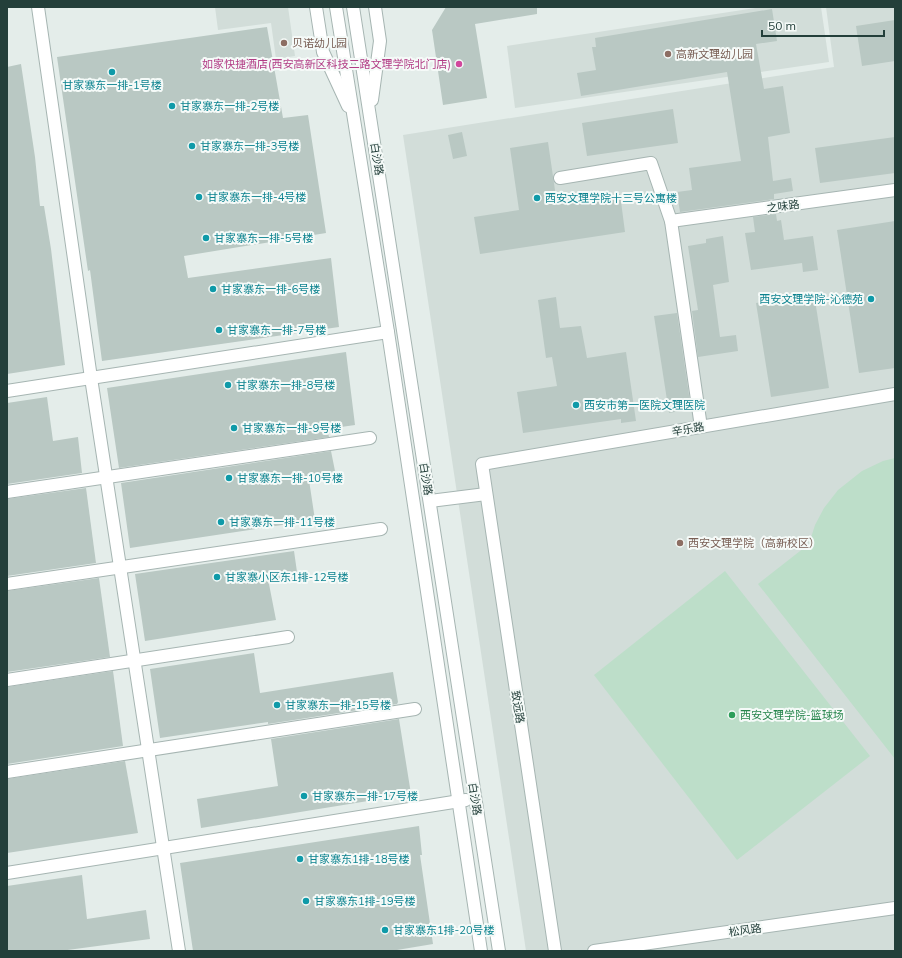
<svg xmlns="http://www.w3.org/2000/svg" width="902" height="958" font-family="Mulish,'Noto Sans SC',sans-serif">
	<style>
		.built { fill: #d2ddd9 }
		.green { fill: #bddec9 }
		.building { fill: #b9c8c3 }
		.lines { fill: none; stroke-linecap: round; stroke-linejoin: round }
		.minor-casing { stroke: #a6b5b2; stroke-width: 14 }
		.minor { stroke: #fff; stroke-width: 12 }
		.education-dot { fill: #8d6e63; stroke: #f5faf8; stroke-width: 1.5 }
		.hotel-dot { fill: #d1479c; stroke: #f5faf8; stroke-width: 1.5 }
		.culture-dot { fill: #0f9aa8; stroke: #f5faf8; stroke-width: 1.5 }
		.leisure-dot { fill: #2e9e5b; stroke: #f5faf8; stroke-width: 1.5 }
		.labels { text-anchor: middle; dominant-baseline: central; stroke-width: 4; stroke-linejoin: round; paint-order: stroke }
		.education-label { font-size: 11px; fill: #785e54; stroke: #f5faf8; text-anchor: start }
		.hotel-label { font-size: 11px; fill: #b23c85; stroke: #f5faf8; text-anchor: end }
		.culture-label { font-size: 11px; fill: #0d838f; stroke: #f5faf8; text-anchor: start }
		.street-label { font-size: 11px; fill: #233f3a; stroke: #f5faf8 }
		.leisure-label { font-size: 11px; fill: #27864d; stroke: #f5faf8; text-anchor: start }
	</style>
	<rect width="100%" height="100%" fill="#e4edea"/>
	<g class="built">
		<polygon points="215,7 288,7 295,56 276,59 271,23 218,30"/>
		<polygon points="762,7 821,7 829,62 515,108 507,46"/>
		<polygon points="826,7 895,7 895,951 526,951 403,135 834,67"/>
	</g>
	<g class="green">
		<polygon points="895,458 895,759 758,584 809,544 815,525 824,508 838,490 862,471 883,461"/>
		<polygon points="725,571 870,756 737,860 594,675"/>
	</g>
	<g class="building">
		<polygon points="446,7 537,7 537,14 475,24 487,98 443,105 432,30"/>
		<polygon points="772,9 777,41 756,44 764,89 783,86 790,133 768,137 773,181 791,178 793,191 774,194 774,199 680,212 677,192 692,190 689,168 741,161 727,72 581,96 577,73 596,70 592,47 596,47 595,38"/>
		<polygon points="895,20 895,61 862,66 856,26"/>
		<polygon points="267,27 283,118 308,115 326,233 184,256 188,278 331,258 339,327 102,361 90,270 88,271 57,57"/>
		<polygon points="21,64 35,157 40,206 44,206 51,249 65,365 7,374 7,67"/>
		<polygon points="673,109 678,143 587,156 582,123"/>
		<polygon points="462,132 467,156 453,159 448,135"/>
		<polygon points="895,137 895,173 820,183 815,148"/>
		<polygon points="548,142 557,204 620,194 625,232 480,254 474,217 519,210 510,148"/>
		<polygon points="776,214 777,221 781,220 784,240 813,236 818,270 803,272 802,263 751,270 745,233 755,232 753,217"/>
		<polygon points="895,221 895,368 859,373 837,230"/>
		<polygon points="723,236 729,282 713,285 720,337 736,335 738,351 698,357 692,311 698,310 688,246 706,243 706,239"/>
		<polygon points="814,294 829,388 771,397 756,303"/>
		<polygon points="556,297 560,328 581,326 587,358 626,352 636,421 621,423 621,419 523,433 517,392 557,386 552,357 546,358 538,300"/>
		<polygon points="677,313 691,409 669,413 654,316"/>
		<polygon points="346,352 355,425 327,429 329,437 119,468 107,388"/>
		<polygon points="47,397 53,441 78,437 82,473 7,484 7,403"/>
		<polygon points="331,451 336,476 309,480 315,520 130,548 121,483"/>
		<polygon points="86,488 96,563 7,576 7,499"/>
		<polygon points="294,551 298,579 269,584 276,620 145,641 135,574"/>
		<polygon points="99,578 110,657 7,672 7,591"/>
		<polygon points="254,653 260,693 393,672 398,702 397,704 268,724 268,722 160,738 150,669"/>
		<polygon points="113,671 123,746 7,764 7,687"/>
		<polygon points="399,719 411,794 201,828 197,799 278,786 271,739"/>
		<polygon points="125,761 138,833 7,853 7,779"/>
		<polygon points="419,826 422,855 420,855 433,944 391,951 193,951 180,863"/>
		<polygon points="82,875 87,919 146,910 150,939 60,951 7,951 7,886"/>
	</g>
	<g class="lines">
		<defs>
			<g id="minor">
				<polyline points="38,7 91,378 179,951"/>
				<polyline points="316,7 323,52 348,106"/>
				<polyline points="336,7 388,332 481,951"/>
				<polyline points="353,7 499,951"/>
				<polyline points="372,100 380,41 375,7"/>
				<polyline points="560,178 651,163 671,221 701,427"/>
				<polyline points="671,221 895,190"/>
				<polyline points="7,391 388,332"/>
				<polyline points="7,492 370,438"/>
				<polyline points="430,501 486,494"/>
				<polyline points="7,584 381,529"/>
				<polyline points="7,680 288,637"/>
				<polyline points="7,772 415,709"/>
				<polyline points="7,873 466,800"/>
				<polyline points="555,951 482,464 895,394"/>
				<polyline points="594,951 895,908"/>
			</g>
		</defs>
		<use href="#minor" class="minor-casing"/>
		<use href="#minor" class="minor"/>
	</g>
	<g class="education-dot">
		<circle cx="284" cy="43" r="4"/>
		<circle cx="668" cy="54" r="4"/>
		<circle cx="680" cy="543" r="4"/>
	</g>
	<circle class="hotel-dot" cx="459" cy="64" r="4"/>
	<g class="culture-dot">
		<circle cx="112" cy="72" r="4"/>
		<circle cx="172" cy="106" r="4"/>
		<circle cx="192" cy="146" r="4"/>
		<circle cx="199" cy="197" r="4"/>
		<circle cx="537" cy="198" r="4"/>
		<circle cx="206" cy="238" r="4"/>
		<circle cx="213" cy="289" r="4"/>
		<circle cx="871" cy="299" r="4"/>
		<circle cx="219" cy="330" r="4"/>
		<circle cx="228" cy="385" r="4"/>
		<circle cx="576" cy="405" r="4"/>
		<circle cx="234" cy="428" r="4"/>
		<circle cx="229" cy="478" r="4"/>
		<circle cx="221" cy="522" r="4"/>
		<circle cx="217" cy="577" r="4"/>
		<circle cx="277" cy="705" r="4"/>
		<circle cx="304" cy="796" r="4"/>
		<circle cx="300" cy="859" r="4"/>
		<circle cx="306" cy="901" r="4"/>
		<circle cx="385" cy="930" r="4"/>
	</g>
	<circle class="leisure-dot" cx="732" cy="715" r="4"/>
	<g class="labels">
		<g class="education-label">
			<text x="292" y="43">贝诺幼儿园</text>
			<text x="676" y="54">高新文理幼儿园</text>
			<text x="688" y="543">西安文理学院（高新校区）</text>
		</g>
		<g class="hotel-label">
			<text x="451" y="64">如家快捷酒店(西安高新区科技二路文理学院北门店)</text>
		</g>
		<g class="culture-label">
			<text x="112" y="85" text-anchor="middle">甘家寨东一排-1号楼</text>
			<text x="180" y="106">甘家寨东一排-2号楼</text>
			<text x="200" y="146">甘家寨东一排-3号楼</text>
			<text x="207" y="197">甘家寨东一排-4号楼</text>
			<text x="545" y="198">西安文理学院十三号公寓楼</text>
			<text x="214" y="238">甘家寨东一排-5号楼</text>
			<text x="221" y="289">甘家寨东一排-6号楼</text>
			<text x="863" y="299" text-anchor="end">西安文理学院-沁德苑</text>
			<text x="227" y="330">甘家寨东一排-7号楼</text>
			<text x="236" y="385">甘家寨东一排-8号楼</text>
			<text x="584" y="405">西安市第一医院文理医院</text>
			<text x="242" y="428">甘家寨东一排-9号楼</text>
			<text x="237" y="478">甘家寨东一排-10号楼</text>
			<text x="229" y="522">甘家寨东一排-11号楼</text>
			<text x="225" y="577">甘家寨小区东1排-12号楼</text>
			<text x="285" y="705">甘家寨东一排-15号楼</text>
			<text x="312" y="796">甘家寨东一排-17号楼</text>
			<text x="308" y="859">甘家寨东1排-18号楼</text>
			<text x="314" y="901">甘家寨东1排-19号楼</text>
			<text x="393" y="930">甘家寨东1排-20号楼</text>
		</g>
		<g class="street-label">
			<text transform="translate(377 159) rotate(81)">白沙路</text>
			<text transform="translate(783 206) rotate(-8)">之味路</text>
			<text transform="translate(688 429) rotate(-10)">辛乐路</text>
			<text transform="translate(426 479) rotate(81)">白沙路</text>
			<text transform="translate(518 707) rotate(81)">致远路</text>
			<text transform="translate(475 799) rotate(81)">白沙路</text>
			<text transform="translate(745 930) rotate(-8)">松风路</text>
		</g>
		<g class="leisure-label">
			<text x="740" y="715">西安文理学院-篮球场</text>
		</g>
	</g>
	<rect width="902" height="958" fill="none" stroke="#233f3a" stroke-width="16"/>
	<path d="M762 30v6h122v-6" fill="none" stroke="#233f3a" stroke-width="2"/>
	<text x="768" y="30" font-size="12" fill="#233f3a" stroke="#f5faf8" stroke-width="3" paint-order="stroke">50 m</text>
</svg>
